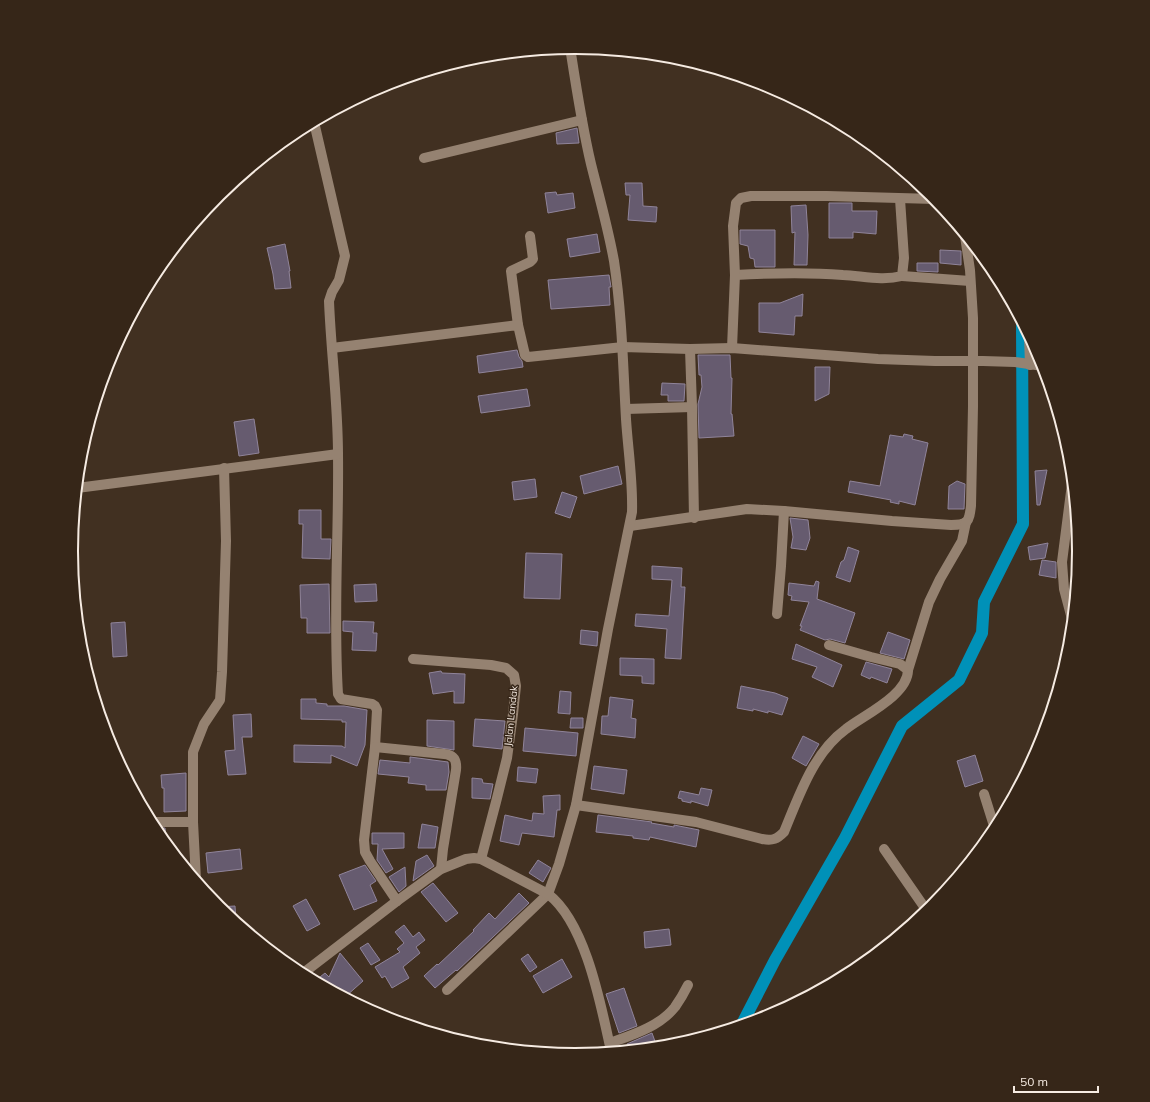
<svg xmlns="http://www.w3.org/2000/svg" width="1150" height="1102" font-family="Mulish,sans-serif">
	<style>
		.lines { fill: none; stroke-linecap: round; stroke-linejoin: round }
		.canal { stroke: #0091b8; stroke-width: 12 }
		.building { fill: #665b6f; stroke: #90849a }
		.street { stroke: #958271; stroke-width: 10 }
		.secondary { stroke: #958271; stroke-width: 10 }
		.labels { text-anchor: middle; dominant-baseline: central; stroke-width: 3; stroke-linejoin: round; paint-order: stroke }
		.street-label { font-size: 10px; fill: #f6ebe2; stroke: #362618 }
		.rim { fill: none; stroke: #f6ebe2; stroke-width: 2 }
	</style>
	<rect width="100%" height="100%" fill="#413021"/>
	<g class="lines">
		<polyline class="canal" points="742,1024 775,960 845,838 902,726 959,680 982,633 984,602 1023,524 1022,324"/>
	</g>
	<g class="building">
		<polygon points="577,128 579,143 557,144 556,133"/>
		<polygon points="625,183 642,183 643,206 657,207 656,222 628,220 630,195 626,195"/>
		<polygon points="556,192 557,195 573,193 575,208 548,213 545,193"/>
		<polygon points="829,203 852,203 852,211 877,211 876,234 853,232 853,238 829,238"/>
		<polygon points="806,205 808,235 807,265 794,265 795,232 792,233 791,206"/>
		<polygon points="740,230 775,230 775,267 755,267 754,259 750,258 748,246 740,244"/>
		<polygon points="597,234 600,252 570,257 567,239"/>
		<polygon points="285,244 290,271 289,271 291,288 275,289 273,274 267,248"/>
		<polygon points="940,250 961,251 961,265 940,263"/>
		<polygon points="917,263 938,263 938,272 917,271"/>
		<polygon points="609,275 611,287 609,287 610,305 551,309 548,280"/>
		<polygon points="803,294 802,316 795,316 794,335 759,332 759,303 780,303"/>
		<polygon points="517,350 519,357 522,361 523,367 479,373 477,356"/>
		<polygon points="698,355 730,355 731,378 732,378 731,414 732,414 734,436 699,438 698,404 702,387 701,375 699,375"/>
		<polygon points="815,367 830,367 829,394 815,401"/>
		<polygon points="662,383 685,384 684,401 668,401 668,395 661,395"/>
		<polygon points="527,389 530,406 481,413 478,396"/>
		<polygon points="254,419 259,453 239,456 234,422"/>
		<polygon points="904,434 913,436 912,439 928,443 915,505 899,501 899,504 890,502 891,500 848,492 850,481 880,486 890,435 903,437"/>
		<polygon points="618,466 622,484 584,494 580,476"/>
		<polygon points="1047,470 1040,505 1037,505 1035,471"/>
		<polygon points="535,479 537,497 514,500 512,482"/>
		<polygon points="957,481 965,484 964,509 948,509 949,486"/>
		<polygon points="562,492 577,497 570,518 555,513"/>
		<polygon points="299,510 321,510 321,539 331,539 330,559 302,558 303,524 299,524"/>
		<polygon points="790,518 808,520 810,538 806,550 791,548 793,537"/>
		<polygon points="1048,543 1045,558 1030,560 1028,547"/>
		<polygon points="848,547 859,551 850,582 836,577 841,562 844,560"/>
		<polygon points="526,553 562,554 560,599 524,598"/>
		<polygon points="1042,560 1056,562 1056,578 1039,575"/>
		<polygon points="652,566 682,568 681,587 685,587 681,659 665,658 667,629 635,626 636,614 669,616 672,580 652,579"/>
		<polygon points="816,581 819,582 817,599 855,613 845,643 830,639 825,640 800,630 802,626 800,626 809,602 791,600 792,596 788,595 789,583 814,586"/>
		<polygon points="329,584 330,633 307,633 307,618 301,618 300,585"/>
		<polygon points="376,584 377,601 355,602 354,585"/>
		<polygon points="343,621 374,622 373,633 377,633 376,651 352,650 353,632 343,631"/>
		<polygon points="125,622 127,656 113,657 111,623"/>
		<polygon points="581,630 598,632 597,646 580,644"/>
		<polygon points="888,632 910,640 904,659 880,653"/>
		<polygon points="796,644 842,665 833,687 812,677 817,667 792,659"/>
		<polygon points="620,658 654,659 654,684 642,683 642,676 620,675"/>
		<polygon points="866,662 892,669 887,683 871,677 870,679 861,675"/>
		<polygon points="441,671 442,673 465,674 464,703 454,703 454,691 433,694 429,673"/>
		<polygon points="741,686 775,693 788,698 782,715 768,711 768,713 753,709 753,711 737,708"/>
		<polygon points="560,691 571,692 570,714 558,713"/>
		<polygon points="610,697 633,700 631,718 636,719 635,738 601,734 602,716 608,716"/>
		<polygon points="301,699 316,699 316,703 327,704 327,706 344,706 367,710 365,745 357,766 331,755 331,763 294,762 294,745 342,746 345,748 346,722 342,722 342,720 301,719"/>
		<polygon points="251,714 252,737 242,737 246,774 228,775 225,751 235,750 233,715"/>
		<polygon points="571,718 583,718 583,728 570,728"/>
		<polygon points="475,719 505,721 502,749 473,746"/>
		<polygon points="427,720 454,721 454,750 427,746"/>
		<polygon points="525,728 578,733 576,756 523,751"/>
		<polygon points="803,736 819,744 806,766 792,758"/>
		<polygon points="975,755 983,781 965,787 957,761"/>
		<polygon points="410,757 448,762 449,772 446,790 426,790 426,785 408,783 409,777 378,774 380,760 410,763"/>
		<polygon points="594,766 627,770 624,794 591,789"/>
		<polygon points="518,767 538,769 536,783 517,781"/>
		<polygon points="186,773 186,811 164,812 164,788 162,788 161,775"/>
		<polygon points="472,778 482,779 483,783 493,784 490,799 472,798"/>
		<polygon points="701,788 712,790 708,806 691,801 691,803 682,801 682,799 678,798 680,791 699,795"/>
		<polygon points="560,795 560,810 557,810 554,837 522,833 519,845 500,841 505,815 532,821 533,813 544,814 543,796"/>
		<polygon points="598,815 652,822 651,823 674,827 674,825 699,830 696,847 650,837 649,840 633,838 633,836 596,832"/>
		<polygon points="422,824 438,827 435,848 418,848"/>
		<polygon points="155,828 165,828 167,844 156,831"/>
		<polygon points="372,833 404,833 404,848 382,849 393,869 386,873 377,860 378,844 372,844"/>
		<polygon points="240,849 242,869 208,873 206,853"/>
		<polygon points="427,855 434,866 413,881 416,861"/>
		<polygon points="538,860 551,868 543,882 529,873"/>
		<polygon points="365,865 376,881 370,885 377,901 354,910 339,875"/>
		<polygon points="405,867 406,886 399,892 389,877"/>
		<polygon points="433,883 458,913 446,922 421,892"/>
		<polygon points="519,893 529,903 457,971 456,970 435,988 424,976 437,964 438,965 474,931 473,930 489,913 495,919"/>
		<polygon points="306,899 320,924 307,931 293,906"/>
		<polygon points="235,906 236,922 218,907"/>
		<polygon points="404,925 413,937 419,932 425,940 416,947 420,953 403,967 409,978 392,988 385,976 382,978 375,967 400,952 397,949 404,943 395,932"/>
		<polygon points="669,929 671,945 645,948 644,932"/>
		<polygon points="368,943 380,960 371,965 360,948"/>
		<polygon points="340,953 363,981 345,997 315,981 325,973 329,977"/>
		<polygon points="528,954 537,967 530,972 521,959"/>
		<polygon points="562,959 572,977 543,993 533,976"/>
		<polygon points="624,988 637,1026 619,1033 606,994"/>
		<polygon points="652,1033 657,1047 629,1050 627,1044"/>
	</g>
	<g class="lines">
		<g class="street">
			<path d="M314,122L345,256L339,280L332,292L329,301C331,352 338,403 338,455C339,535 333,615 338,694L341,699L372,704L375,706L377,710L375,747L364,840L365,852L370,861L397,901"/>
			<polyline points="424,158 582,120"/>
			<path d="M735,275C771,273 807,272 843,275C863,276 882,281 902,276L904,258L900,199"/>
			<polyline points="902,276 970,281"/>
			<polyline points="518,325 511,271 530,262 533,259 530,236"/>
			<polyline points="1029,336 1030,365"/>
			<polyline points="332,348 518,325 525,355 528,357 623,347 690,349 732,348 878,359 935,361 983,361 1015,362 1043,366"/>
			<polyline points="732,348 735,275 733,226 736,203 741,198 751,196 827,196 935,199"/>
			<polyline points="692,407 694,518"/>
			<polyline points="626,409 692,407 690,349"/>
			<polyline points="77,488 338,454"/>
			<path d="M630,526L747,509L784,511L892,521L951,525C968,525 969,522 971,506L973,406V318L970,270L965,236"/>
			<polyline points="777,614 781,566 784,511"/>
			<polyline points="1072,619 1064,589 1062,562 1072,484"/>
			<polyline points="413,659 491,665 506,668 514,675 516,686 513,714 507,758 496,802 481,859"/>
			<polyline points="908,670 929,602 940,579 962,541 966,522"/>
			<path d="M375,747L444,754C454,755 457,760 456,770L443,849L441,869"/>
			<polyline points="984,794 995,829"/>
			<path d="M576,805L696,822L762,839C773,841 777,839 784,832C799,796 813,753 846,729C864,715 908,695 908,670L900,664L871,657L829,645"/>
			<polyline points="151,822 193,822"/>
			<polyline points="884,849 927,911"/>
			<polyline points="196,880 193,822 193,752 204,724 220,700 222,672 226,541 224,468"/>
			<path d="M447,990L548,894L559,864L576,805L608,629L632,512C633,481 628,450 626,419C623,366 622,314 614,261C608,228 599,196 591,164C582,126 576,86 570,47"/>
			<path d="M610,1043C632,1035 659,1027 675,1007C680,1000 684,993 688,985"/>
		</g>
		<path class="secondary" d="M302,974L397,901L441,869L466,859L474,858L481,859L548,894C586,923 601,1006 611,1051"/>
	</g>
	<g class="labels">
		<g class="street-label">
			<text transform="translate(511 716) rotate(-84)">Jalan Landak</text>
		</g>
	</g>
	<path d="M0 0H1150V1102H0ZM78 551a497 497 0 1 1 994 0a497 497 0 1 1-994 0Z" fill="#362618" fill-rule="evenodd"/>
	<path class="rim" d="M78 551a497 497 0 1 1 994 0a497 497 0 1 1-994 0Z"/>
	<path d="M1014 1086v6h84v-6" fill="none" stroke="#f6ebe2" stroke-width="2"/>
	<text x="1020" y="1086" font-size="12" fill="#f6ebe2" stroke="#362618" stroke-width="3" paint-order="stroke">50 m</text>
</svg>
